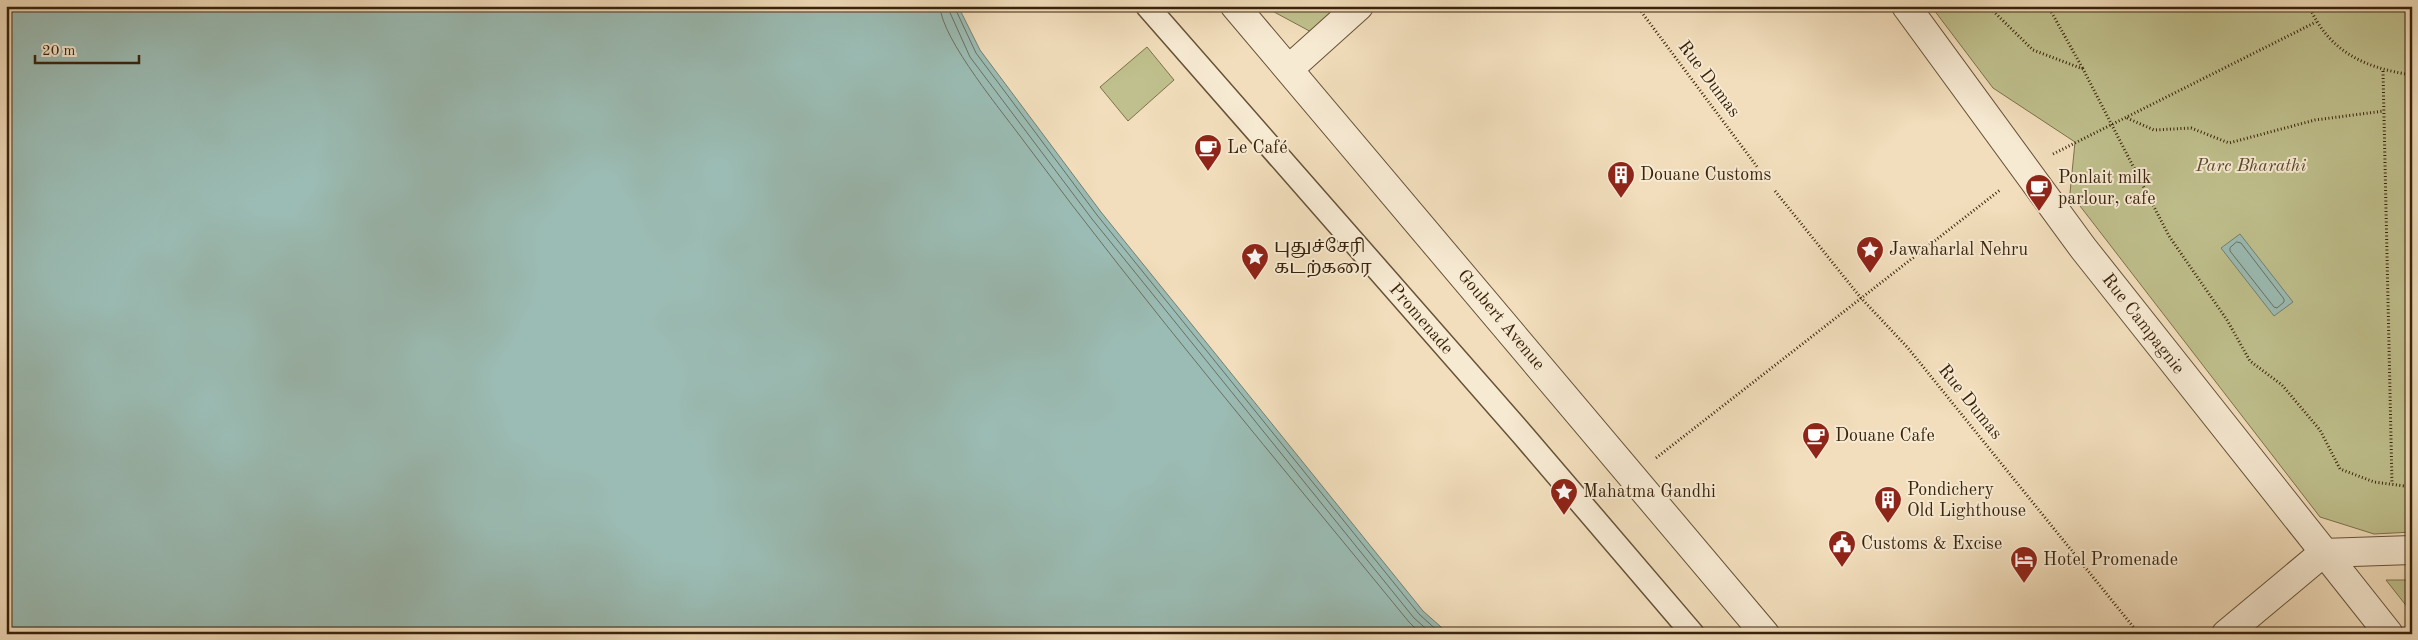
<svg xmlns="http://www.w3.org/2000/svg" width="2418" height="640" font-family="'Old Standard TT','Noto Serif Tamil',serif">
	<style>
		.green { fill: #bfc08d; stroke: #7c724c }
		.water { fill: #9bbcb4; stroke: #747f70 }
		.lines { fill: none; stroke-linecap: round; stroke-linejoin: round }
		.shore { stroke: #6a7060; stroke-width: 1 }
		.pedestrian-casing { stroke: #675237; stroke-width: 25 }
		.minor-casing { stroke: #675237; stroke-width: 30 }
		.tertiary-casing { stroke: #675237; stroke-width: 30 }
		.path { stroke: #39230b; stroke-width: 3; stroke-dasharray: 1 2.5; stroke-linecap: butt }
		.pedestrian { stroke: #f7ead3; stroke-width: 22 }
		.minor { stroke: #f7ead3; stroke-width: 28 }
		.tertiary { stroke: #f7ead3; stroke-width: 28 }
		.labels { text-anchor: middle; dominant-baseline: central; stroke-width: 4; stroke-linejoin: round; paint-order: stroke }
		.street-label { font-size: 18px; fill: #39230b; stroke: #f7ead3 }
		.poi-label { font-size: 18px; fill: #39230b; stroke: #f7ead3; text-anchor: start }
		.park-label { font-size: 18px; font-style: italic; fill: #5a4a2c; stroke: #f7ead3 }
	</style>
	<rect width="100%" height="100%" fill="#f2debc"/>
	<filter id="stains"><feTurbulence type="fractalNoise" baseFrequency=".004" numOctaves="4"/><feColorMatrix values="0 0 0 0 .2 0 0 0 0 .09 0 0 0 0 .02 0 0 0 .5 -.17"/></filter>
	<radialGradient id="worn" r=".72"><stop offset=".6" stop-color="#630" stop-opacity="0"/><stop offset="1" stop-color="#630" stop-opacity=".3"/></radialGradient>
	<g class="green">
		<polygon points="1263,6 1342,6 1315,34"/>
		<polygon points="1931,6 2412,6 2412,532 2374,534 2320,517 2070,193 2075,142 1993,88"/>
		<polygon points="1147,47 1174,80 1128,121 1100,87"/>
		<polygon points="2386,580 2412,580 2412,613"/>
	</g>
	<g class="water">
		<polygon points="6,6 958,6 980,50 1101,212 1423,611 1449,634 6,634"/>
		<polygon points="2240,234 2293,302 2274,316 2221,248"/>
	</g>
	<g class="lines">
		<g class="shore">
			<path d="M940,6C941,39 1005,115 1026,144C1148,308 1280,464 1409,622L1421,634"/>
			<polyline points="947,6 970,57 1092,219 1414,618 1432,634"/>
			<polyline points="954,6 976,53 1097,215 1419,614 1441,634"/>
			<polygon points="2237,242 2241,243 2284,299 2284,302 2277,308 2274,307 2230,251 2230,248"/>
		</g>
		<defs>
			<polyline id="pedestrian" points="1147,6 1522,434 1693,634"/>
			<g id="minor">
				<polyline points="1906,6 2083,248 2389,634"/>
				<polyline points="1289,69 1359,6"/>
				<polyline points="2323,553 2412,550"/>
				<polyline points="2226,634 2323,553"/>
			</g>
			<polyline id="tertiary" points="1235,6 1765,634"/>
		</defs>
		<use href="#pedestrian" class="pedestrian-casing"/>
		<use href="#minor" class="minor-casing"/>
		<use href="#tertiary" class="tertiary-casing"/>
		<g class="path">
			<polyline points="1637,6 1758,168"/>
			<polyline points="1988,6 2033,50 2083,69 2169,236 2227,320 2250,361 2282,385 2320,430 2340,469 2374,482 2412,487"/>
			<polyline points="2048,6 2083,69"/>
			<path d="M2309,6C2329,52 2365,68 2412,75"/>
			<polyline points="2383,71 2392,484"/>
			<polyline points="2127,118 2154,130 2191,128 2229,143 2315,120 2384,111"/>
			<polyline points="2053,154 2316,22"/>
			<polyline points="1775,191 1861,298 1908,348 2139,634"/>
			<polyline points="1656,458 2000,190"/>
		</g>
		<use href="#pedestrian" class="pedestrian"/>
		<use href="#minor" class="minor"/>
		<use href="#tertiary" class="tertiary"/>
	</g>
	<defs>
		<symbol id="cafe-pin" viewBox="-11 -11 22 30"><path d="M0 17L-7.5 6A9.5 9.5 0 1 1 7.5 6Z" fill="#8f2418" stroke="#f7ead3"/><path d="M-5.5-4.5H6V0H3Q3 3.5 0 3.5H-2.5Q-5.5 3.5-5.5 0ZM3-3.2v2h1.7v-2ZM-6 4.5H4V6H-6Z" fill="#fff"/></symbol>
		<symbol id="building-pin" viewBox="-11 -11 22 30"><path d="M0 17L-7.5 6A9.5 9.5 0 1 1 7.5 6Z" fill="#8f2418" stroke="#f7ead3"/><path d="M-4-6H4V6H1V3H-1V6H-4ZM-2.5-4.3h1.7v1.8h-1.7ZM.8-4.3h1.7v1.8H.8ZM-2.5-1h1.7V.8h-1.7ZM.8-1h1.7V.8H.8Z" fill="#fff"/></symbol>
		<symbol id="sight-pin" viewBox="-11 -11 22 30"><path d="M0 17L-7.5 6A9.5 9.5 0 1 1 7.5 6Z" fill="#8f2418" stroke="#f7ead3"/><path d="M0-6L1.8-2.2L6-1.7L2.9 1.2L3.7 5.4L0 3.3L-3.7 5.4L-2.9 1.2L-6-1.7L-1.8-2.2Z" fill="#fff"/></symbol>
		<symbol id="civic-pin" viewBox="-11 -11 22 30"><path d="M0 17L-7.5 6A9.5 9.5 0 1 1 7.5 6Z" fill="#8f2418" stroke="#f7ead3"/><path d="M-.6-6.5H3V-4.5H.6V-3L4-1V1h2V6H-6V1h2V-1L-.6-3ZM-1.2 2.5V6h2.4V2.5Z" fill="#fff"/></symbol>
		<symbol id="hotel-pin" viewBox="-11 -11 22 30"><path d="M0 17L-7.5 6A9.5 9.5 0 1 1 7.5 6Z" fill="#8f2418" stroke="#f7ead3"/><path d="M-6-4.5h1.5V1H6V5H4.5V3h-9V5H-6ZM-4 0a1.8 1.8 0 1 1 3.6 0ZM.5 0V-2.5h3Q6-2.5 6 0Z" fill="#fff"/></symbol>
	</defs>
	<g fill-rule="evenodd">
		<use href="#cafe-pin" x="1192" y="132" width="32" height="43"/>
		<use href="#building-pin" x="1605" y="159" width="32" height="43"/>
		<use href="#cafe-pin" x="2023" y="172" width="32" height="43"/>
		<use href="#sight-pin" x="1854" y="234" width="32" height="43"/>
		<use href="#sight-pin" x="1239" y="241" width="32" height="43"/>
		<use href="#cafe-pin" x="1800" y="420" width="32" height="43"/>
		<use href="#sight-pin" x="1548" y="476" width="32" height="43"/>
		<use href="#building-pin" x="1872" y="484" width="32" height="43"/>
		<use href="#civic-pin" x="1826" y="528" width="32" height="43"/>
		<use href="#hotel-pin" x="2008" y="544" width="32" height="43"/>
	</g>
	<g class="labels">
		<g class="street-label">
			<text transform="translate(1709 79) rotate(53)">Rue Dumas</text>
			<text transform="translate(1421 319) rotate(49)">Promenade</text>
			<text transform="translate(1501 320) rotate(50)">Goubert Avenue</text>
			<text transform="translate(2143 324) rotate(52)">Rue Campagnie</text>
			<text transform="translate(1970 402) rotate(51)">Rue Dumas</text>
		</g>
		<g class="poi-label">
			<text x="1227" y="148">Le Café</text>
			<text x="1640" y="175">Douane Customs</text>
			<text x="2058" y="178">Ponlait milk<tspan x="2058" dy="21">parlour, cafe</tspan></text>
			<text x="1274" y="247">புதுச்சேரி<tspan x="1274" dy="21">கடற்கரை</tspan></text>
			<text x="1889" y="250">Jawaharlal Nehru</text>
			<text x="1835" y="436">Douane Cafe</text>
			<text x="1907" y="490">Pondichery<tspan x="1907" dy="21">Old Lighthouse</tspan></text>
			<text x="1583" y="492">Mahatma Gandhi</text>
			<text x="1861" y="544">Customs &amp; Excise</text>
			<text x="2043" y="560">Hotel Promenade</text>
		</g>
		<g class="park-label">
			<text x="2251" y="166">Parc Bharathi</text>
		</g>
	</g>
	<rect width="2418" height="640" fill="none" stroke="#f2debc" stroke-width="25"/>
	<rect x="8" y="8" width="2403" height="625" fill="none" stroke="#39230b" stroke-width="2.5"/>
	<rect x="12" y="12" width="2393" height="615" fill="none" stroke="#39230b"/>
	<path d="M35 55v8h104v-8" fill="none" stroke="#39230b" stroke-width="2.5"/>
	<text x="42" y="55" font-size="15" fill="#39230b" stroke="#f7ead3" stroke-width="4" paint-order="stroke">20 m</text>
	<rect width="100%" height="100%" filter="url(#stains)"/>
	<rect width="100%" height="100%" fill="url(#worn)"/>
</svg>
